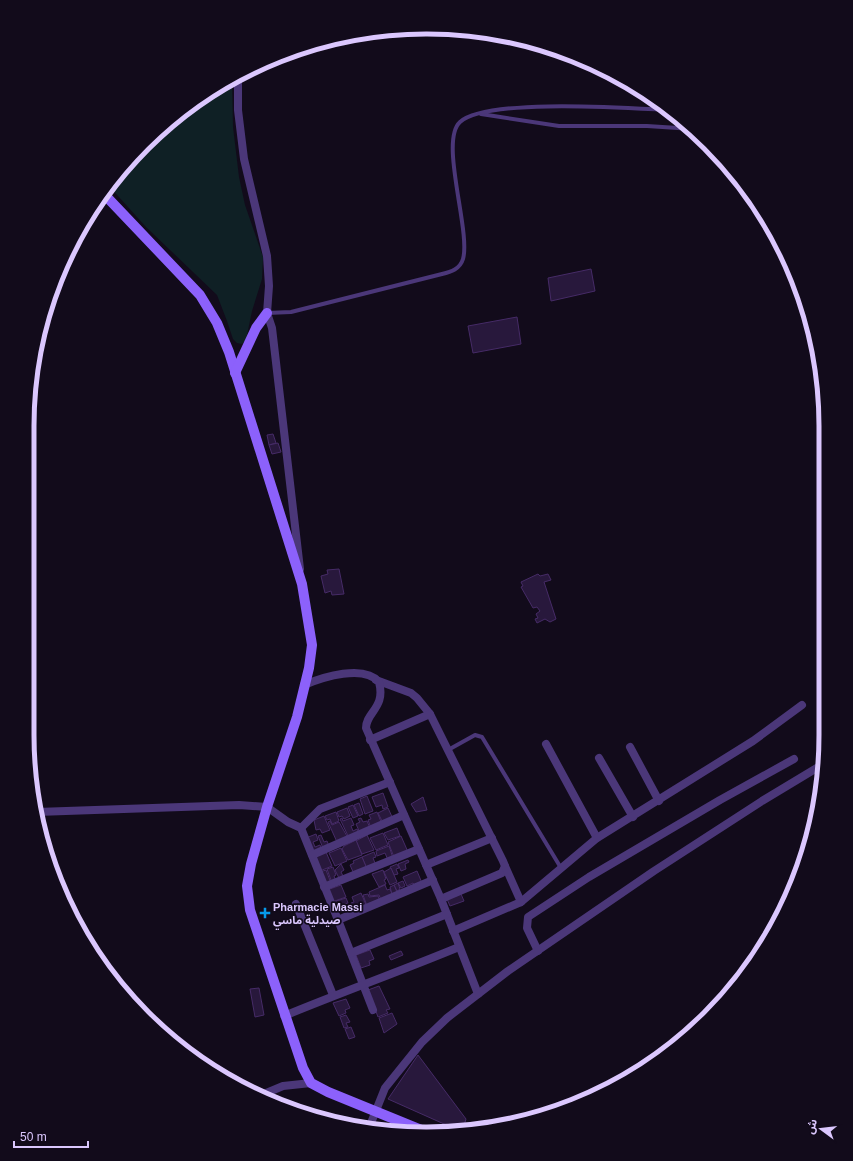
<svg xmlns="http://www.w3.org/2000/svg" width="853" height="1161" font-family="Helvetica,'Noto Sans Arabic',sans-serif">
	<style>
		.green { fill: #0f2025 }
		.building { fill: #28183c; stroke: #462b67 }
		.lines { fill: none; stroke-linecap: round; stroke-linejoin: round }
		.lane { stroke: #4b3779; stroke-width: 4 }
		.street { stroke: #4b3779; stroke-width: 8 }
		.secondary { stroke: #8c61fb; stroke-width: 10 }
		.poi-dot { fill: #069aeb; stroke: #120b1b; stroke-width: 1.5 }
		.labels { text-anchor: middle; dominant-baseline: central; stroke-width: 3.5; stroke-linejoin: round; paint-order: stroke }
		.poi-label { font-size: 11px; font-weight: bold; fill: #dbc7fe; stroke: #120b1b; text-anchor: start }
		.rim { fill: none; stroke: #dbc7fe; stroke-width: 5 }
	</style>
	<rect width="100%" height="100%" fill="#120b1b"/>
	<polygon class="green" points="232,79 233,127 239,177 245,205 263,257 262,279 252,311 246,340 242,344 237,343 233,339 227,321 217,295 146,227 109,186 126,163 183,110"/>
	<g class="building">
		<polygon points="591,269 595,291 551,301 548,278"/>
		<polygon points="517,317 521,344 473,353 468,326"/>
		<polygon points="273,434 276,443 269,445 267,435"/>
		<polygon points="278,443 281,452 272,454 269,445"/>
		<polygon points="339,569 344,594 332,595 331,591 325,593 321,576 328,574 327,570"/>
		<polygon points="538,574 540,576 548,574 551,580 544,582 556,619 550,622 545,619 537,623 535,619 538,618 536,614 540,611 537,607 533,608 521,587 523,586 521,582"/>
		<polygon points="383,793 388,807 383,809 382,805 376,807 372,797"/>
		<polygon points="367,796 373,811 365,814 360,799"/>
		<polygon points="423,797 427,810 416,812 411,804"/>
		<polygon points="359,803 363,814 359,816 354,805"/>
		<polygon points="353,805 358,816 353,818 348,807"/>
		<polygon points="347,808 350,816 344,819 342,816 339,817 337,812"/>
		<polygon points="388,808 393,819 383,823 378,813"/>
		<polygon points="336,812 339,821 332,824 330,819 327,820 325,816"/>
		<polygon points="377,812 382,824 371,828 368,820 371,819 369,815"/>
		<polygon points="324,816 330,830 322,833 320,829 316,830 314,820"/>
		<polygon points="342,818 343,821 351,818 354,825 351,826 353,831 357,829 359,833 349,838 340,819"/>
		<polygon points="361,818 363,822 367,821 370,828 360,833 356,824 360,822 358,819"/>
		<polygon points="330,821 332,825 339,822 348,838 337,842 328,822"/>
		<polygon points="397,828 400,836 388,840 384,833"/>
		<polygon points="383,833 388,845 376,850 370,838"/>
		<polygon points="316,834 318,840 313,842 315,847 320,845 322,850 312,854 306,838"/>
		<polygon points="321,835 324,842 327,841 329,846 323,848 318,836"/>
		<polygon points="367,835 374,850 362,854 356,841"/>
		<polygon points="401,836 408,852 394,857 388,842"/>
		<polygon points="356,840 362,855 348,860 342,849 344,846"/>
		<polygon points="389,846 393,858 388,860 385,853 377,856 376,851"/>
		<polygon points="341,848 347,861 335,866 329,853"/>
		<polygon points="326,852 332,866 320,871 314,857"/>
		<polygon points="374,852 376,857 373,858 375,863 367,869 362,857"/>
		<polygon points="362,857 367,869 354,874 350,865 354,863 353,861"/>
		<polygon points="408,860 409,862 405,864 406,869 401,871 398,864"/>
		<polygon points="341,864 344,870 341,872 344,878 340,880 335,870"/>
		<polygon points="397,864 399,868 396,869 398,874 394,875 390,867"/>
		<polygon points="333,867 336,875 334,876 336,881 332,883 327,869"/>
		<polygon points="391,868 397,882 390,885 384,872"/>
		<polygon points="326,870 331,883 325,885 320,872"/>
		<polygon points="383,870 386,879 384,880 386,884 379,887 372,874"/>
		<polygon points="417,871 422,883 415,886 413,883 407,886 403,877"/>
		<polygon points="403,881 405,886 401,888 398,883"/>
		<polygon points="398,883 400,889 397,891 394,885"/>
		<polygon points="341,885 346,897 332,902 327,890"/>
		<polygon points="385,885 387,890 390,889 393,896 381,900 379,895 370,896 369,892"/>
		<polygon points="394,885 397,892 392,894 390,887"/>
		<polygon points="361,893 367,907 354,912 351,903 354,902 352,897"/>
		<polygon points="368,894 369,897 378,896 380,901 367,906 363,895"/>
		<polygon points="461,894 464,901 450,906 447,899"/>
		<polygon points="346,898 348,903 334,907 333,902"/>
		<polygon points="370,950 374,959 369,961 370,965 361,968 356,955"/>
		<polygon points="401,951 403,955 391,960 389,956"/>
		<polygon points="379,986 390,1009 386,1010 388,1013 378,1017 368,990"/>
		<polygon points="259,988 264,1015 255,1017 250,989"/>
		<polygon points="346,999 350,1008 345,1010 346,1013 339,1016 333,1003"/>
		<polygon points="392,1013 397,1024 384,1033 379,1018"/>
		<polygon points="346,1015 350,1022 346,1023 348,1027 344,1028 340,1017"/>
		<polygon points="351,1027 355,1037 349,1039 345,1029"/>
		<polygon points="418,1055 466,1119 462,1132 388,1099"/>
		<polygon points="223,1068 226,1077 216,1070"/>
	</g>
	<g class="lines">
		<g class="lane">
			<polyline points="481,114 559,126 647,126 693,129"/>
			<path d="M267,313L291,312L442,274C451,272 460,269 463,259C471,231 439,141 460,122C487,98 627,108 667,110"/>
			<polyline points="448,750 475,735 482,737 561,868"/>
		</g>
		<g class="street">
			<polyline points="238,76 238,110 244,159 267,256 269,286 267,313 272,328 300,569"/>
			<polyline points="376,680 411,693 417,698 430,714 503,861 505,866 502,873 441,899"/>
			<path d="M304,685C323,677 364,664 379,682C386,708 366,712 366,728L441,899L478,994"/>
			<polyline points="370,740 430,714"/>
			<polyline points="546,744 597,838"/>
			<polyline points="630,747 659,801"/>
			<polyline points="599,758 633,817"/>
			<polyline points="37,812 239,805 267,807 288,822 301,828 338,920 373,1010"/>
			<polyline points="301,828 320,809 390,782"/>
			<polyline points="312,855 404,815"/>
			<polyline points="426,865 492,838"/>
			<polyline points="505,866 521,902"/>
			<polyline points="324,887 419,849"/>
			<polyline points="296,904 333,995"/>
			<polyline points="338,920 433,880"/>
			<polyline points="453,931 521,902 597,838 753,741 802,705"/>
			<polyline points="538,951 527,928 528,917 589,877 720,800 794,759"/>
			<polyline points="351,953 447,914"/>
			<path d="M284,1016C342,992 401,971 459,947"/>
			<polyline points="259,1096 283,1086 311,1083"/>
			<polyline points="369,1128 385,1088 422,1042 447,1018 508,971 654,871 762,801 825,763"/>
		</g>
		<g class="secondary">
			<polyline points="103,193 200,295 217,323 229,352 302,584 312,645 309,668 297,717 267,807 251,864 247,886 250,910 303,1068 311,1083 328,1092 431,1134"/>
			<polyline points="235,373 256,328 267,313"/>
		</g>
	</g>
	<path class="poi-dot" d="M263 907h4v4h4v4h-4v4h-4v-4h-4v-4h4z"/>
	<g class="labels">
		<g class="poi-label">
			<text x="273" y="907">Pharmacie Massi<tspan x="273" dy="13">صيدلية ماسي</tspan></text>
		</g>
	</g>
	<path d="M0 0H853V1161H0ZM426 34H427A392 392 0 0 1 819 426V735A392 392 0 0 1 427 1127H426A392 392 0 0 1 34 735V426A392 392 0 0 1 426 34Z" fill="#120b1b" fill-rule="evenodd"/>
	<path class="rim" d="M426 34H427A392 392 0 0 1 819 426V735A392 392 0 0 1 427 1127H426A392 392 0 0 1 34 735V426A392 392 0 0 1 426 34Z"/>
	<g transform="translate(821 1129) rotate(285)" stroke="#120b1b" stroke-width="3" paint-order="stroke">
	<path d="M0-3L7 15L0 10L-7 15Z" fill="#dbc7fe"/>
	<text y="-6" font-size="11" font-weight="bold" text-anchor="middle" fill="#dbc7fe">ش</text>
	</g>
	<path d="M14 1141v6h74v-6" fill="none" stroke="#dbc7fe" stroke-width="2"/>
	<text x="20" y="1141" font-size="12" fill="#dbc7fe" stroke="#120b1b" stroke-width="3" paint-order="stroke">50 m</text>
</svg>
